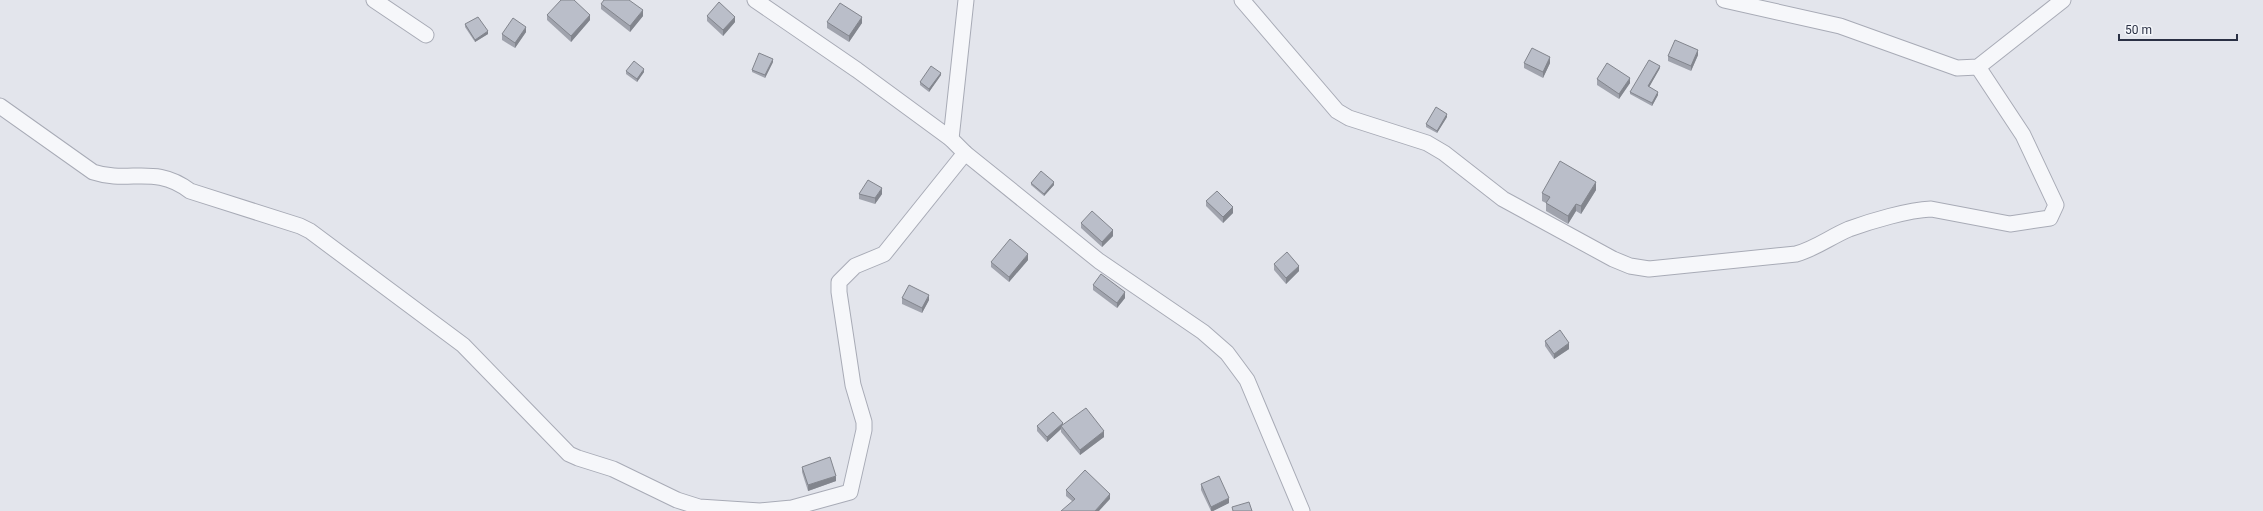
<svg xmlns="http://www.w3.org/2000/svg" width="2263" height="511" font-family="Roboto,sans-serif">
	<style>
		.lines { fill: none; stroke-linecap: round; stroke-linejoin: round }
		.minor-casing { stroke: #a8abb6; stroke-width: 17 }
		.minor { stroke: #f6f7fa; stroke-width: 15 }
		.wall { fill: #a0a3ad }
		.shaded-wall { fill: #82858d }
		.building { fill: #babec9; stroke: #82858d }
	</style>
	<rect width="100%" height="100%" fill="#e3e5ec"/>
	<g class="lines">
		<defs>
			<g id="minor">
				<polyline points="374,0 426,35"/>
				<polyline points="755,0 857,70 951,139 965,153 1099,261 1203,332 1227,353 1247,380 1302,511"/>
				<path d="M1242,0L1337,111L1349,118L1427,143L1444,153L1503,199L1613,259L1630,266L1649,269L1796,254C1817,248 1830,237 1849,229C1871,221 1908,210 1931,209L2010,224L2050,218L2056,205L2023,135L1978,67"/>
				<polyline points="1724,0 1840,26 1957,68 1978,67 2063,0"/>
				<path d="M0,106L93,172C129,184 155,164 190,191L300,226L310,231L463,345L569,454L578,458L613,469L677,500L699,507L760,511L792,508L850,492L864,430V422L853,385L839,292V282L855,266L884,254L965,153"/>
				<polyline points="951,139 966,0"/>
			</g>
		</defs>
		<use href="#minor" class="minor-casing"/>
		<use href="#minor" class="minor"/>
	</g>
	<g class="wall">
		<polygon points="601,4 643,16 630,32 601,9"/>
		<polygon points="547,15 590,20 571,42 547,20"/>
		<polygon points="707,16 735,22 723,36 707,21"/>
		<polygon points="827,22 862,23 849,42 827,28"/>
		<polygon points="465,24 488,34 475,42 465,27"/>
		<polygon points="526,32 515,48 502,40 502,34"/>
		<polygon points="1698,55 1691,71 1668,61 1668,56"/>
		<polygon points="773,62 765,78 752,72 752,70"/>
		<polygon points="1524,63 1550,63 1543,78 1524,68"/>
		<polygon points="1660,68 1649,87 1658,95 1652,106 1630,94 1630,92"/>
		<polygon points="626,71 644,72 637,82 626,74"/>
		<polygon points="941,75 929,92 920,85 920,82"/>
		<polygon points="1597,79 1630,83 1619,99 1597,85"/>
		<polygon points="1447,117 1437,133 1426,127 1426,124"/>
		<polygon points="1031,183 1054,185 1044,196 1031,185"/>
		<polygon points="1596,190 1581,214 1576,211 1568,224 1546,211 1546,203 1542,201 1542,193"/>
		<polygon points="859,194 882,194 875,204 859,199"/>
		<polygon points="1206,201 1233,213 1223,223 1206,206"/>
		<polygon points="1081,223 1113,236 1102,247 1081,228"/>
		<polygon points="1028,260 1009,282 991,267 991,262"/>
		<polygon points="1274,264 1299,271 1286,284 1274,270"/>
		<polygon points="1093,285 1125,298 1117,308 1093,290"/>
		<polygon points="902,298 929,300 922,313 902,304"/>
		<polygon points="1545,341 1569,349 1554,359 1545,346"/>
		<polygon points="1063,425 1104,437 1080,455 1061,432 1061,429 1047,442 1037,431 1037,426"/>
		<polygon points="802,467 836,481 808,491 802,472"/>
		<polygon points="1201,484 1229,503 1213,511 1211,511 1201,490"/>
		<polygon points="1066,490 1110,499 1072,501 1066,496"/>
	</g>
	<g class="shaded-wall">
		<polygon points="643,10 643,16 630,32 630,26"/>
		<polygon points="590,15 590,20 571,42 571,36"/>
		<polygon points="735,17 735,22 723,36 723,30"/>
		<polygon points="862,17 862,23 849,42 849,36"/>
		<polygon points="526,27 526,32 515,48 515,43"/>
		<polygon points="488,31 488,34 475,42 475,40"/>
		<polygon points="1698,50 1698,55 1691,71 1691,66"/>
		<polygon points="1550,57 1550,63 1543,78 1543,72"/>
		<polygon points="773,59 773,62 765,78 765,75"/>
		<polygon points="1660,66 1660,68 1648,89 1648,86"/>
		<polygon points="644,69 644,72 637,82 637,79"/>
		<polygon points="941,73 941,75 929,92 929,89"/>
		<polygon points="1630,78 1630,83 1619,99 1619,94"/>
		<polygon points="1658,92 1658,95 1652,106 1652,103"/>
		<polygon points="1447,114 1447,117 1437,133 1437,131"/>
		<polygon points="1054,182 1054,185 1044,196 1044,194"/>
		<polygon points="1596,182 1596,190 1581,214 1581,206"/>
		<polygon points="882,188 882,194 875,204 875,198"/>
		<polygon points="1576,204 1576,211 1568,224 1568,216"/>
		<polygon points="1233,207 1233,213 1223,223 1223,217"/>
		<polygon points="1113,230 1113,236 1102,247 1102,242"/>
		<polygon points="1028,254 1028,260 1009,282 1009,277"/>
		<polygon points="1299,266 1299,271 1286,284 1286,278"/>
		<polygon points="1125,292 1125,298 1117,308 1117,303"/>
		<polygon points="929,295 929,300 922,313 922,308"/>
		<polygon points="1569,343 1569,349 1554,359 1554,354"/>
		<polygon points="1063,423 1063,428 1061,426 1061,429 1047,442 1047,437"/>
		<polygon points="1104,431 1104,437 1080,455 1080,450"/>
		<polygon points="836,476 836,481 808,491 808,485"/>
		<polygon points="1110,494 1110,499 1099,511 1095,511"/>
		<polygon points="1229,498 1229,503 1213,511 1211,511 1211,507"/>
	</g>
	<g class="building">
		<polygon points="561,0 574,0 590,15 571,36 547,15"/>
		<polygon points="604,0 629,0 643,10 630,26 601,4"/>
		<polygon points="719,2 735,17 723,30 707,16"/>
		<polygon points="840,3 862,17 849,36 827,22"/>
		<polygon points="478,17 488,31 475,40 465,24"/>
		<polygon points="513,18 526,27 515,43 502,34"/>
		<polygon points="1675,40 1698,50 1691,66 1668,56"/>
		<polygon points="1532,48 1550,57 1543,72 1524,63"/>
		<polygon points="759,53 773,59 765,75 752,70"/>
		<polygon points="1649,60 1660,66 1648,86 1658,92 1652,103 1630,92"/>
		<polygon points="634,61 644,69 637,79 626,71"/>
		<polygon points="1607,63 1630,78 1619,94 1597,79"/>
		<polygon points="931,66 941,73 929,89 920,82"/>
		<polygon points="1436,107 1447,114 1437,131 1426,124"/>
		<polygon points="1560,161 1596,182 1581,206 1576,204 1568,216 1546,203 1550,197 1542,193"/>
		<polygon points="1041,171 1054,182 1044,194 1031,183"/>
		<polygon points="868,180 882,188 875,198 859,194"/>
		<polygon points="1217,191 1233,207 1223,217 1206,201"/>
		<polygon points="1092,211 1113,230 1102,242 1081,223"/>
		<polygon points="1010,239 1028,254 1009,277 991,262"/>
		<polygon points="1287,252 1299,266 1286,278 1274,264"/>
		<polygon points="1101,274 1125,292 1117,303 1093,285"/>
		<polygon points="909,285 929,295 922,308 902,298"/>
		<polygon points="1560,330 1569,343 1554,354 1545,341"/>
		<polygon points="1086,408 1104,431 1080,450 1061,426"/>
		<polygon points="1053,412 1063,423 1047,437 1037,426"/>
		<polygon points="830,457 836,476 808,485 802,467"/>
		<polygon points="1085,470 1110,494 1095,511 1061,511 1075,499 1066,490"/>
		<polygon points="1219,476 1229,498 1211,507 1201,484"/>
		<polygon points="1249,502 1252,511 1233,511 1232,507"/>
	</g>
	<path d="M2119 34v6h118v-6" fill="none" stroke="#2a3044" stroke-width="2"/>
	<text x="2125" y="34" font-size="12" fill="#2a3044" stroke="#f3f5f9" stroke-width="3" paint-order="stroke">50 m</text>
</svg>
